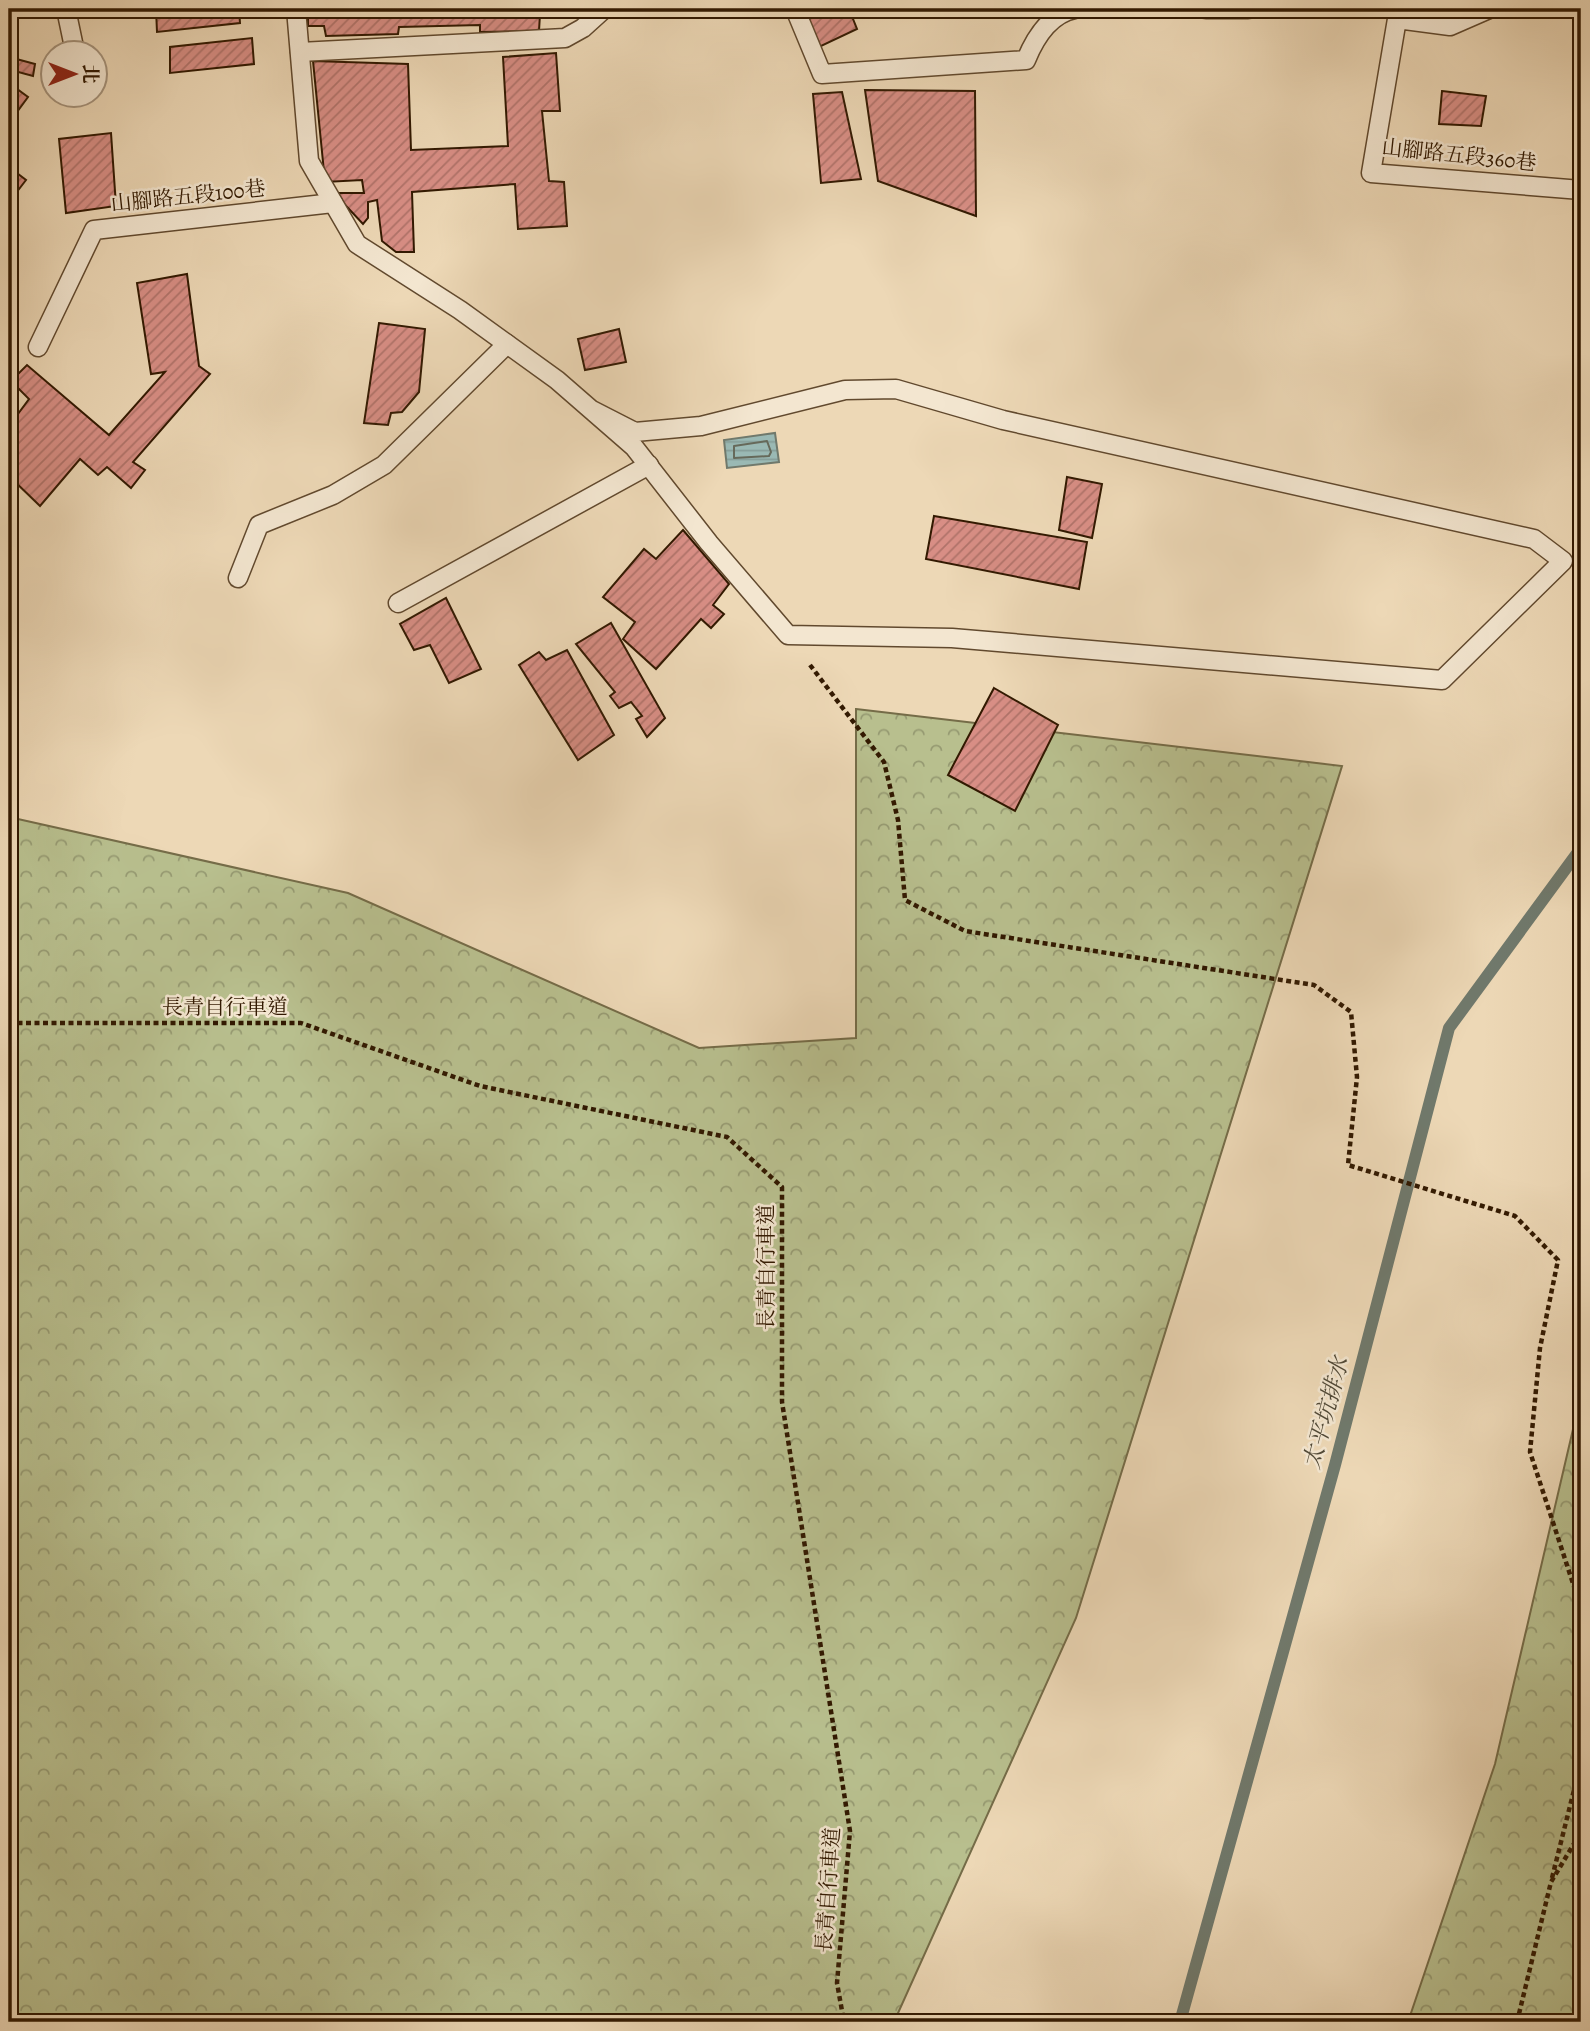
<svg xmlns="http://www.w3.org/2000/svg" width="1590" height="2031" font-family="Alegreya,'Noto Serif TC',serif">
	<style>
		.forest { fill: url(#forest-crowns); stroke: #756c48; stroke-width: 2 }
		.water { fill: url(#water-rules); stroke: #70796c; stroke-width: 2 }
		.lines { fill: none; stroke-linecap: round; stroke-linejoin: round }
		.shore { stroke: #66695a; stroke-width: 2 }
		.stream { stroke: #70796c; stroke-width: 12 }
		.building { fill: url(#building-hatch); stroke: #321901; stroke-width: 2 }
		.service-casing { stroke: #61492e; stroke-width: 21 }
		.path { stroke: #321901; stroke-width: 4.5; stroke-dasharray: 5 3.5; stroke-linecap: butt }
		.service { stroke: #f3e6d0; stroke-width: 18 }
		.labels { text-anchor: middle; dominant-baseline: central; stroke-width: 5; stroke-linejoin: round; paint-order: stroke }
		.street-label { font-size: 21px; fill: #321901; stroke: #f3e6d0 }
		.water-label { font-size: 23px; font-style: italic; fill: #514937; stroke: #f3e6d0 }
	</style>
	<defs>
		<pattern id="forest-crowns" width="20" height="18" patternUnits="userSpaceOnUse" patternTransform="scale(1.75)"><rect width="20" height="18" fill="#b8bf8e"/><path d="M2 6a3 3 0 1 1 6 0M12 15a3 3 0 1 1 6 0" fill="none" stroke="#969a72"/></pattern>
		<pattern id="water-rules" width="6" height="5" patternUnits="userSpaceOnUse" patternTransform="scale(1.75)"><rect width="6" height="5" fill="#9ab9b4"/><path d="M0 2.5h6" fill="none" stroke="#859e99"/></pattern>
		<pattern id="building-hatch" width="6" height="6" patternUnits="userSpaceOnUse" patternTransform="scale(1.75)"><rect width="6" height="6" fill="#d88e85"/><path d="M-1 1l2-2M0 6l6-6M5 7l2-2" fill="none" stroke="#b0736a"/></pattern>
	</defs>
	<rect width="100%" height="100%" fill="#edd8b6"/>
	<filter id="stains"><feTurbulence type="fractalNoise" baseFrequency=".00286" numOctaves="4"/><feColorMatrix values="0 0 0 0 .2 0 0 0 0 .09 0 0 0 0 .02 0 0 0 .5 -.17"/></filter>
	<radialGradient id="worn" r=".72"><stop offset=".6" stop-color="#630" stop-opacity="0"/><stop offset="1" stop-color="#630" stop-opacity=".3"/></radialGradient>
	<g class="forest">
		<polygon points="856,709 1342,766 1076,1618 894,2022 9,2022 9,817 348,893 699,1048 856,1038"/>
		<polygon points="1581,1395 1581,2022 1408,2022 1495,1764"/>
	</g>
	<polygon class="water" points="775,433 779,462 727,468 724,440"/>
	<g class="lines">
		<polygon class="shore" points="767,441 771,452 769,456 734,458 734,446"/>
		<polyline class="stream" points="1180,2022 1335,1465 1449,1028 1581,848"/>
	</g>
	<g class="building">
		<polygon points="156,9 239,9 240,23 157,32"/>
		<polygon points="308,9 558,9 558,13 540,14 539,31 480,32 480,25 399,27 398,34 326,36 324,26 308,26"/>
		<polygon points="803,9 849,9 857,29 819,47"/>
		<polygon points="252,38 254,64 170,73 170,47"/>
		<polygon points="556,53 560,111 542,111 549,181 564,182 567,226 518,229 515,184 412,192 414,252 396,252 382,241 377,200 368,202 368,218 363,224 334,193 364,193 362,180 325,182 313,61 408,64 411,150 508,146 503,57"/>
		<polygon points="9,57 35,64 33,76 11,70 9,83 28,97 9,123"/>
		<polygon points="865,90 975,91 976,216 878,181"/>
		<polygon points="1442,91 1486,96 1481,126 1439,124"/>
		<polygon points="842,92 861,179 821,183 813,94"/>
		<polygon points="111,133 116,206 66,213 59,139"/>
		<polygon points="9,167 26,180 9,202"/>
		<polygon points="187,274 199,366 210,374 133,462 145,470 131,488 107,467 98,475 80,459 40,506 9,476 9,426 29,399 11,381 27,365 109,435 165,372 151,374 137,283"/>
		<polygon points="379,323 425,329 419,392 402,412 391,413 388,425 364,423"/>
		<polygon points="619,329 626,362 585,370 578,339"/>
		<polygon points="1067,477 1102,484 1092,538 1059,530"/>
		<polygon points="934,516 1087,542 1079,589 926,559"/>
		<polygon points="683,530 729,584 713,605 724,614 711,628 701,619 656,669 623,639 635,622 603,597 644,549 656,559"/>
		<polygon points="446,598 481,669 449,683 430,645 414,650 400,624"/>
		<polygon points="611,623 665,718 647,737 636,719 642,716 631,702 619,708 610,696 615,692 576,644"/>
		<polygon points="567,650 614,735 578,760 519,665 539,652 546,660"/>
		<polygon points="994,688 1058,725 1015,811 948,775"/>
	</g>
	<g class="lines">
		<defs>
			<g id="service">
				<polyline points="66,9 75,52"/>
				<polyline points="296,9 309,161 357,244 460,310 557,380 634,447 709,543 788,635 952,638 1442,680 1563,561 1534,539 1003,420 896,389 845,390 701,426 635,432 592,410"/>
				<path d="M795,9L822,74L1026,60C1035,38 1049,14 1075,9"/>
				<polyline points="1206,9 1248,9"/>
				<polyline points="1489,9 1450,26 1397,19 1371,173 1581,190"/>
				<polyline points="300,52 565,38 583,28 604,9"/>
				<polyline points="38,347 94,230 333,203"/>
				<polyline points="238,578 259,525 333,495 384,465 507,344"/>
				<polyline points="398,603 649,465"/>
			</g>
		</defs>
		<use href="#service" class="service-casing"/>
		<g class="path">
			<polyline points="810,665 884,762 898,820 905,900 965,931 1314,985 1351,1012 1357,1077 1348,1165 1515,1216 1558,1260 1540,1348 1530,1452 1581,1608"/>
			<polyline points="9,1023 301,1023 480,1086 727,1137 782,1187 782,1402 850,1831 837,1983 844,2022"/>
			<polyline points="1552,1878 1581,1762"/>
			<polyline points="1517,2022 1551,1882 1581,1832"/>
		</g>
		<use href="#service" class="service"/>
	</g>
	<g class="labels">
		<g class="street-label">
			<text transform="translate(1459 155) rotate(6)">山腳路五段360巷</text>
			<text transform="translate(188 196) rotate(-6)">山腳路五段100巷</text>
			<text x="225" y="1007">長青自行車道</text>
			<text transform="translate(766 1267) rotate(-90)">長青自行車道</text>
			<text transform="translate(828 1890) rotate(-86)">長青自行車道</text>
		</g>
		<g class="water-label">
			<text transform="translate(1326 1413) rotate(-75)">太平坑排水</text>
		</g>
	</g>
	<rect width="1590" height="2031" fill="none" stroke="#edd8b6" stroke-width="35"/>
	<rect x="10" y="10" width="1569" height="2010" fill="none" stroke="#321901" stroke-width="3.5"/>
	<rect x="18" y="18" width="1555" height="1996" fill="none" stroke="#321901" stroke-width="2"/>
	<g transform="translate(74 74) rotate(90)"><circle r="33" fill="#f3e6d0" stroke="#a6947d" stroke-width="2"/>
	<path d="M0-5L12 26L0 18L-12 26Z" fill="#8f2418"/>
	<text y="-10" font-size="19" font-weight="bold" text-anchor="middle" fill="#321901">北</text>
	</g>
	<rect width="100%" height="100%" filter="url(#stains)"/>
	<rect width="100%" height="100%" fill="url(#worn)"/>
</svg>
